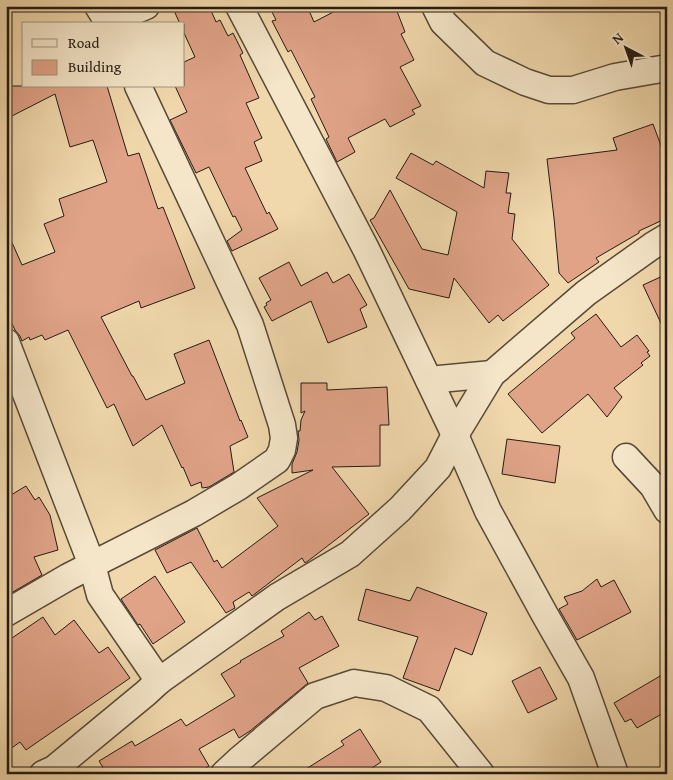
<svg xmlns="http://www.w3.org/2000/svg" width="673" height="780" font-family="'Gentium Book Plus',serif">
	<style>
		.building { fill: #e0a388; stroke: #251b12 }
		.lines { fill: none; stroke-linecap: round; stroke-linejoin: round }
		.minor-casing { stroke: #584a38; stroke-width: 29 }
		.minor { stroke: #f5e6c9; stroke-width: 26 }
	</style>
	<rect width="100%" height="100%" fill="#f0d8ac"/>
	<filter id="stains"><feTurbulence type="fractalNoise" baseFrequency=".004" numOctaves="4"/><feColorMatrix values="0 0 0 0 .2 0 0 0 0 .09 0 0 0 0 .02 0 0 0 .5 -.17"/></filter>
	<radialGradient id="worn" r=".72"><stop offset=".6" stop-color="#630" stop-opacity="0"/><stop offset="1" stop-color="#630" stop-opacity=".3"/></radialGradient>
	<g class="building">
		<polygon points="172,6 209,6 216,22 220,20 228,36 233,33 243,53 240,55 259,98 246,103 262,138 254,142 262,161 245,168 267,214 269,212 278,229 232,251 227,241 242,230 235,216 233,217 209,167 196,173 170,120 187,112 175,86 184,86 184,62 195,57 184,33 184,24 180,24"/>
		<polygon points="269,6 307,6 314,22 345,6 395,6 405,32 401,34 414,60 400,67 421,106 412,110 415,114 390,127 385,119 348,138 355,152 337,162 326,139 329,137 311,99 315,97 291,50 288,52 272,21 276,20"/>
		<polygon points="6,86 107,86 128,156 139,153 158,209 163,207 195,288 141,308 139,301 101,317 132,376 133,376 146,400 185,383 174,354 209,340 240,421 241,420 248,437 230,446 234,472 209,487 202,488 201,482 191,486 183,467 182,468 162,425 133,446 114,404 107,408 68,330 45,340 42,335 30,340 29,337 22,341 20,336 15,330 6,311 6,229 22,265 55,252 44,224 64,216 59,199 107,182 93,140 70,147 55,94 6,119"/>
		<polygon points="653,124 667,162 667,218 639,231 639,233 596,258 599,262 568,283 559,273 554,218 547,159 617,150 613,138"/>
		<polygon points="411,153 433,165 436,161 484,188 486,171 509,173 506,193 511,193 508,213 515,214 512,239 549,285 503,321 498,315 489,323 454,278 449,298 409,289 370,220 374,218 390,190 422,249 448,255 457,212 396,178"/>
		<polygon points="289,262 301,286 327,272 333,283 349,274 367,305 360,309 367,327 328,343 311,301 272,321 264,307 267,305 266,303 271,300 259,278"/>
		<polygon points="667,274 667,336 643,285"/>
		<polygon points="596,314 621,347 637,335 649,351 647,352 650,356 641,363 643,365 614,388 622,397 607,417 588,394 542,433 508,394 575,338 571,333"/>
		<polygon points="301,383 327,383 327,390 387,387 389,425 380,425 380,466 332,467 369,514 308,561 305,563 302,558 252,596 249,592 233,602 235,608 226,613 191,562 167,573 155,550 197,528 214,562 217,560 222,568 278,526 257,498 313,470 292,473 292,464 297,452 299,440 298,431 300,431 301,420 305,411 301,413"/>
		<polygon points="507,439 560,446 555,483 502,474"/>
		<polygon points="26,486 35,500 39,497 50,515 58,550 34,557 42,575 6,596 6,498"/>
		<polygon points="155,576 185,622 153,644 140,624 138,625 121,599"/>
		<polygon points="597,579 601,587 614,580 631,612 577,640 559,609 568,604 564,597 582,591"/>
		<polygon points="417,587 487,613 472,655 455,648 439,691 403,678 418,637 358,620 366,589 410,601"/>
		<polygon points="309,612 315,620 322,616 339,646 299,668 308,683 250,731 239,738 234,729 199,749 209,766 197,774 107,774 99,761 132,741 135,746 181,719 186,726 235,696 221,674 241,662 240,661 284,636 281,631"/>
		<polygon points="43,617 55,635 74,620 99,653 108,647 130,678 26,750 20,742 6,752 6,642"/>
		<polygon points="540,667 557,699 528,713 512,681"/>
		<polygon points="667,672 667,711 637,728 631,719 625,722 614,703"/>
		<polygon points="360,729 381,762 363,774 298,774 344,745 341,741"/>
	</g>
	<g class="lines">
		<defs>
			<g id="minor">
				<polyline points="98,6 108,22 146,6"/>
				<polyline points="239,6 366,249 455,435 488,511 545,615 581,678 615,774"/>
				<polyline points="435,6 443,22 485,63 525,82 549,90 573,90 615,77 667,68"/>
				<polyline points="6,342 92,565 100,595 159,681"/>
				<polyline points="429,380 492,374"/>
				<polyline points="626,457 653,486 667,510"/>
				<polyline points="6,613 68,577 194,513 238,487 277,460 282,450 284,438 282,425 250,325 138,86"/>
				<polyline points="43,774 54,769 146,693 159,681 277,597 350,554 400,509 438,468 455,435 492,374 586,293 652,246 667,237"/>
				<polyline points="224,774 239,760 315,696 354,683 386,688 429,709 481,774"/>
			</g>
		</defs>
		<use href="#minor" class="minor-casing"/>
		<use href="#minor" class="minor"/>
	</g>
	<rect width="673" height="780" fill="none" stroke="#f0d8ac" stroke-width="25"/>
	<rect x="8" y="8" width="658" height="765" fill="none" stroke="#251b12" stroke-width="2.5"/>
	<rect x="12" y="12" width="648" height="755" fill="none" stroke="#251b12"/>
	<rect x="22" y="22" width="162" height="65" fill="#f5e6c9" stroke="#a29580"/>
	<rect x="32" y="39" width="25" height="8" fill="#f5e6c9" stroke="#a29580"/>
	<text x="68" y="48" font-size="15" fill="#251b12">Road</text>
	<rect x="32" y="60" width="25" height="15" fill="#e0a388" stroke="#a29580"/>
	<text x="68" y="72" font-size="15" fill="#251b12">Building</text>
	<g transform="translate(626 48) rotate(319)" stroke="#f5e6c9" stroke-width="4" paint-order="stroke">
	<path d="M0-4L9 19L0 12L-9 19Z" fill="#251b12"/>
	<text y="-8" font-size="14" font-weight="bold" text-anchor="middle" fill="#251b12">N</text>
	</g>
	<rect width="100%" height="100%" filter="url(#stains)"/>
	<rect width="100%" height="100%" fill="url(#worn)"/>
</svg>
